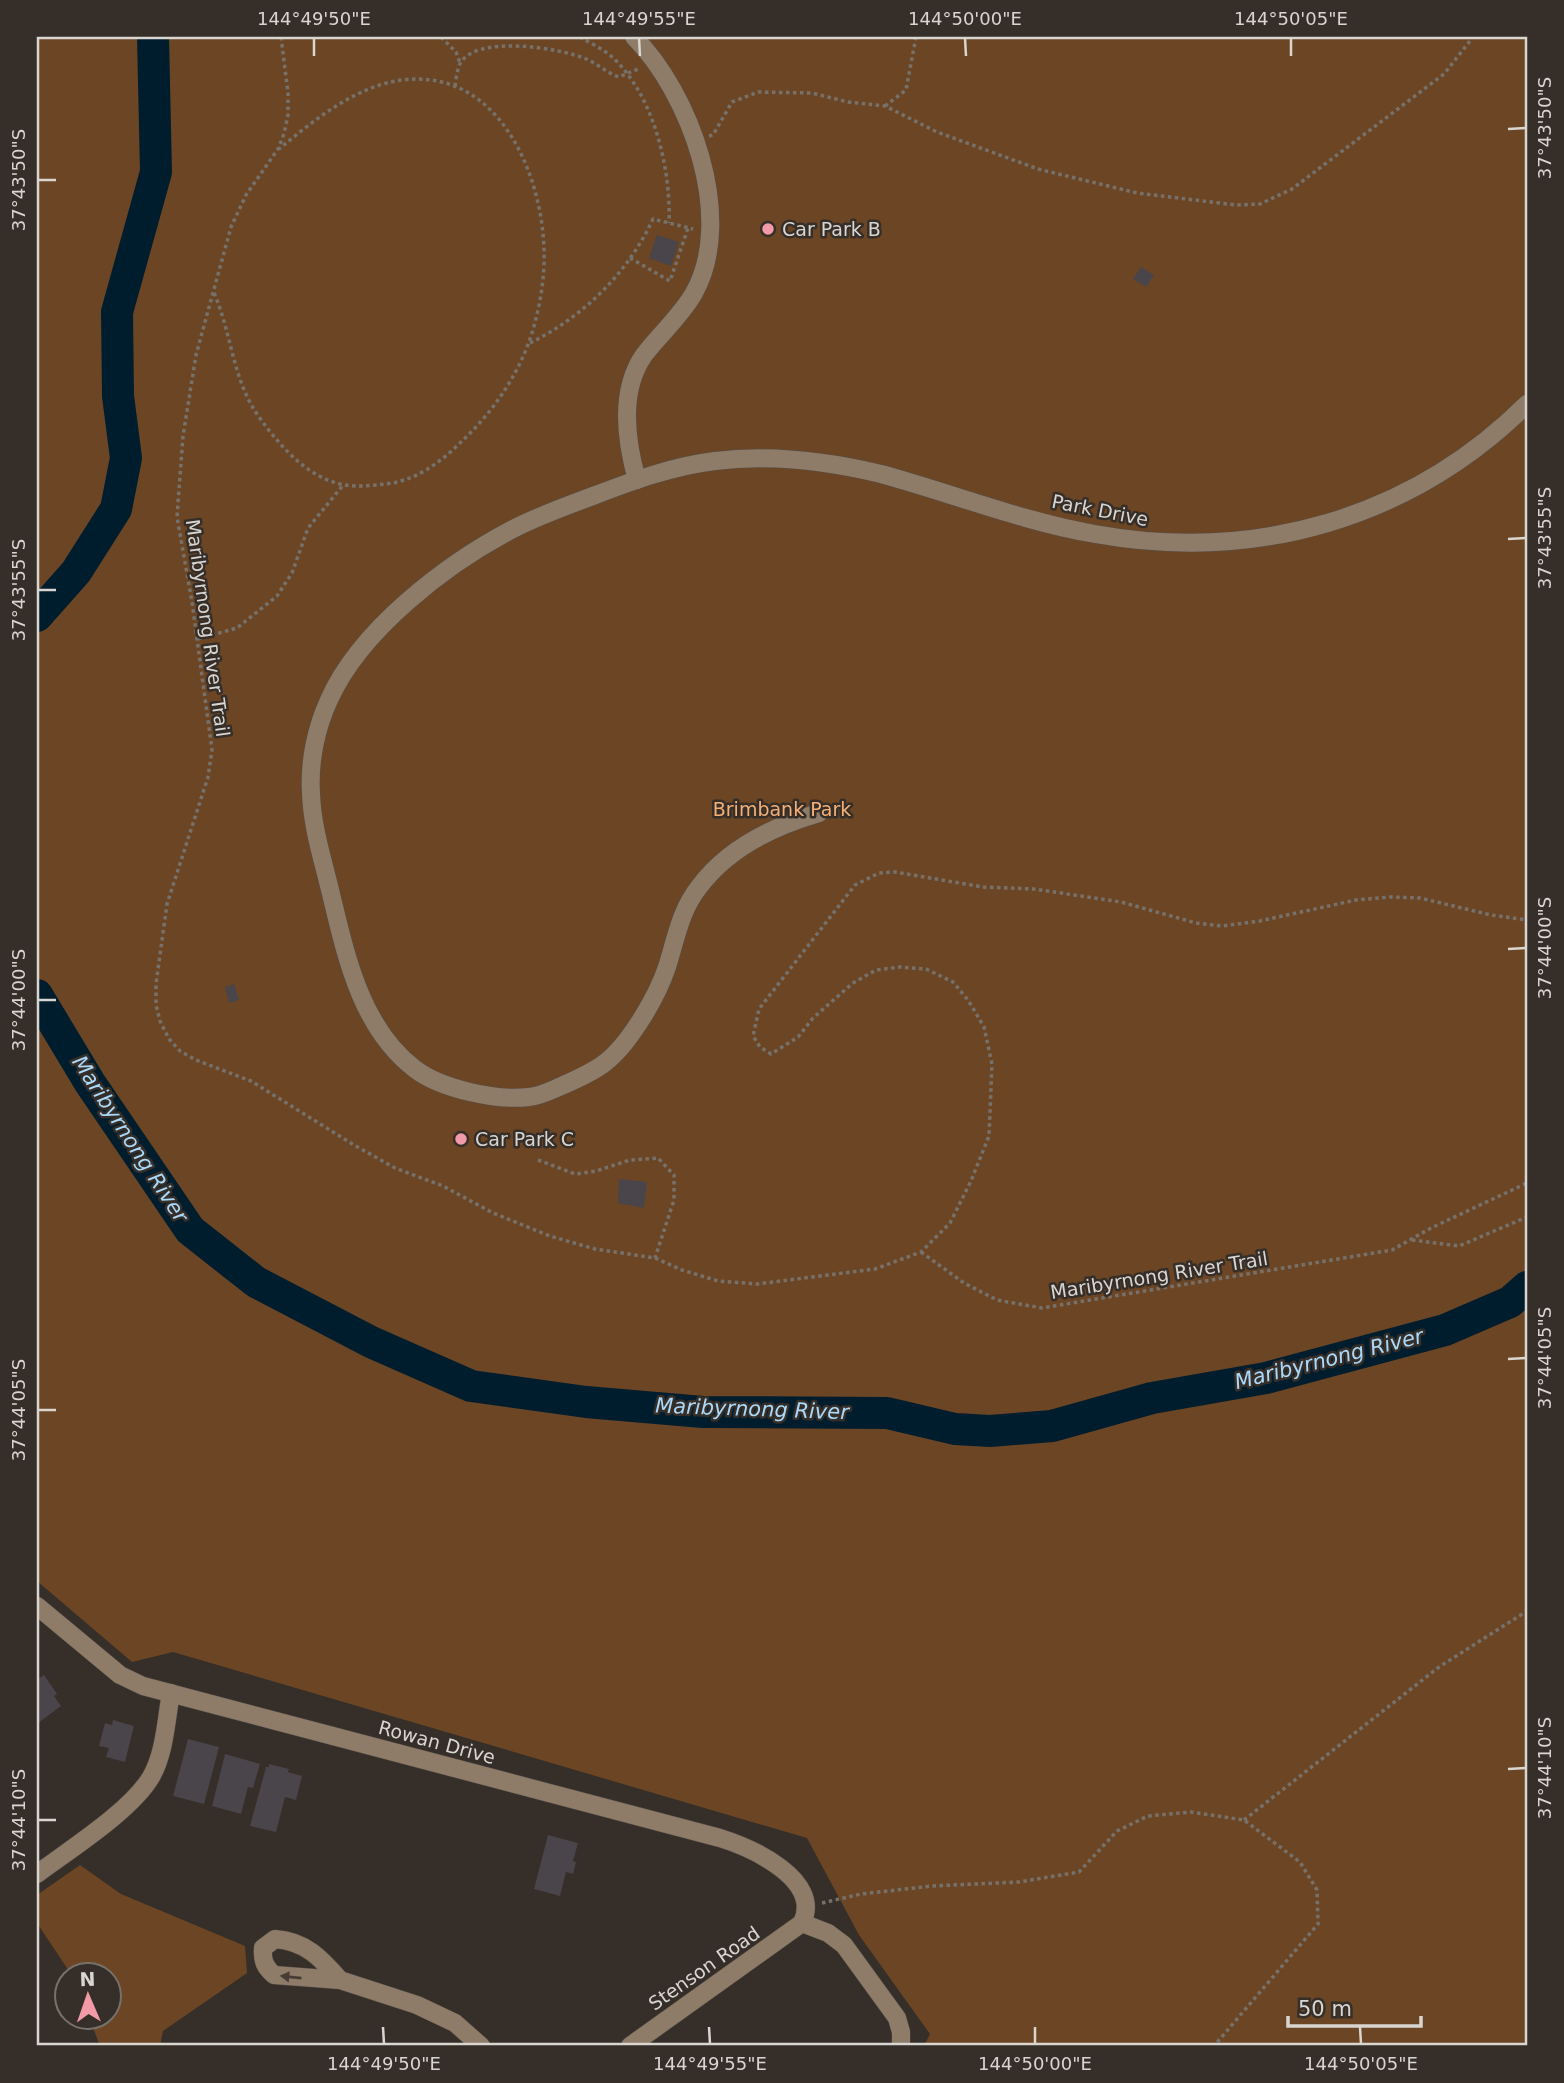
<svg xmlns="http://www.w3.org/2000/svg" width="1564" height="2083" font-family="'DejaVu Sans',sans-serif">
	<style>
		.green { fill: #6c4624 }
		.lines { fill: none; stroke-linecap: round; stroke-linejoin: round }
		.river { stroke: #001d2e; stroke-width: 32 }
		.building { fill: #4a444b }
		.minor-casing { stroke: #534c47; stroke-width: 19 }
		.path { stroke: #77716c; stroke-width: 3.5; stroke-dasharray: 3.5 3.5; stroke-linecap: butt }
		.minor { stroke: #8e7b68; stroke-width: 18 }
		.oneway { fill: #473d36 }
		.ticks { fill: none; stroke: #d9d5d1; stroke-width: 2.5 }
		.poi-dot { fill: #f39aa9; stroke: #352e29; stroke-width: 2.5 }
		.labels { text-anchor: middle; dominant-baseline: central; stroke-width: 5; stroke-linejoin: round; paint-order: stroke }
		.poi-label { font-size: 19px; fill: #d9d5d1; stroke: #352e29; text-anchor: start }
		.street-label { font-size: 19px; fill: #d9d5d1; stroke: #352e29 }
		.park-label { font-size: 19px; fill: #f6af75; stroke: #352e29 }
		.water-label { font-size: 21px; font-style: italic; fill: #aad9fa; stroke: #352e29 }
		.neatline { fill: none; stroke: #d9d5d1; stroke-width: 2.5 }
		.ticks-label { font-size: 18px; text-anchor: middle; fill: #d9d5d1 }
	</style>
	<rect width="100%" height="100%" fill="#352e29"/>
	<g class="green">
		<polygon points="37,37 1527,37 1527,2046 924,2046 930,2034 859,1935 807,1838 173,1652 132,1662 37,1581"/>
		<polygon points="80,1865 121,1894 245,1946 247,1973 163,2031 160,2046 100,2046 89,2017 108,2016 108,1974 71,1974 37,1923 37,1895"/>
	</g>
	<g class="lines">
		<g class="river">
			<polyline points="37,616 76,572 116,509 126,458 118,396 117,312 156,172 153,37"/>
			<polyline points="37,995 90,1083 190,1230 256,1282 371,1342 471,1386 586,1402 703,1412 887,1413 955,1429 990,1431 1052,1426 1152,1398 1266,1378 1445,1330 1510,1302 1527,1287"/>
		</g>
	</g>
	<g class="building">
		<polygon points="657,235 679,242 671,266 649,258"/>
		<polygon points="1141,267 1154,275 1146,287 1133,279"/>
		<polygon points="234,984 239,1000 229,1003 225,987"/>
		<polygon points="619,1179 647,1182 644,1208 618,1203"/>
		<polygon points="44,1675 57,1694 54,1696 61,1706 37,1724 37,1680"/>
		<polygon points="113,1720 134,1726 125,1762 106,1757 109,1748 99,1746 105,1723 112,1725"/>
		<polygon points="188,1739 219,1747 204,1804 173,1796"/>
		<polygon points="225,1754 260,1764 253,1788 248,1787 241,1814 212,1806"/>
		<polygon points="269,1764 289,1769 288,1772 302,1776 296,1800 285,1797 276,1832 250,1826 266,1767 269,1767"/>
		<polygon points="548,1835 578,1843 573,1861 576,1862 573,1874 566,1872 560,1896 534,1889"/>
	</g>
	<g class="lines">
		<defs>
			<g id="minor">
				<path d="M634,37C690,93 736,218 694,293C681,316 660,334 644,355C619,391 626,441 637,480"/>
				<path d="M819,813C774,826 728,848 699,887C680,911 676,939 667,967C657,997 628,1047 602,1065C589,1074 573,1081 559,1087C550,1091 540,1096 529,1097C497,1101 441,1089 415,1069C361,1028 346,956 331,894C323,860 312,827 311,793C309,762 316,728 329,700C360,630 446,564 513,529C538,516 566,506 593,496C632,481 673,466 715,461C771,454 826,461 881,474C951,493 1024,522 1095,534C1255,563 1411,519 1527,404"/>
				<path d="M37,1606L120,1675L143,1686L720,1838C752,1848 823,1880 802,1923L630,2046"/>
				<path d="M37,1874C69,1850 131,1811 151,1777C165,1753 166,1720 171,1693"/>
				<polyline points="802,1923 828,1933 844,1945 897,2018 901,2032 901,2046"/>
				<path d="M340,1980C321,1958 305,1941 275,1939L263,1948C262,1961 265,1967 274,1975L340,1980L417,2005L455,2023L481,2046"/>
			</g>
		</defs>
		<use href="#minor" class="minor-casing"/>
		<g class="path">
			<polyline points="281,37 288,93 288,115 284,134 278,149 246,195 231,227 196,355 183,436 177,517 192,602 212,750 208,777 167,904 156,984 156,1005 160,1021 169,1039 180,1051 196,1060 251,1081 354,1145 395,1168 443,1186 493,1213 550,1236 595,1249 655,1258 682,1270 718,1281 757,1284 875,1269 921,1252 950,1223 971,1181 989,1136 992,1064 984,1027 968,1000 953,982 926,969 900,967 876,970 853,983 813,1018 798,1037 771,1054 760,1047 753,1036 759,1009 855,885 879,873 895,872 983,887 1034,889 1121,902 1196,923 1222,926 1260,921 1356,900 1390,897 1420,898 1491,915 1527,920"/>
			<polyline points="441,37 456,52 460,63"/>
			<path d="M580,37C590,43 603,49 612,57C654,95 671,169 669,223"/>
			<path d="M455,86C456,79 457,70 460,64C475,34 561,48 586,59C598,64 607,73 619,77L638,69"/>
			<polyline points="885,106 906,90 916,37"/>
			<polyline points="709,136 713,135 732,102 758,92 812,93 848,102 885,106 937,132 1038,169 1137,193 1236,205 1260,204 1292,189 1444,74 1473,37"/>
			<polyline points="630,258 670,281 688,228"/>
			<path d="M214,293C232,334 232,379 259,417C282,449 315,487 359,486C368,486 377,485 385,484C416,481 441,462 462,441C495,410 522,370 534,326C541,301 545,274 544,248C541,169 496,68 402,80C356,86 314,120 279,149"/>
			<path d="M530,343C583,317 628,273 653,219L693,229"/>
			<polyline points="198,639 237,628 277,596 292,573 308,528 344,484"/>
			<polyline points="538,1160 575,1174 596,1171 630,1160 658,1158 674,1175 674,1200 655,1258"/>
			<polyline points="1412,1240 1459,1246 1527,1217"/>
			<polyline points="921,1252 964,1283 997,1300 1042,1308 1392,1250 1431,1228 1527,1183"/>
			<polyline points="1244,1820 1439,1667 1527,1611"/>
			<polyline points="822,1903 861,1894 932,1886 1019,1882 1079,1872 1117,1831 1148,1816 1191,1812 1244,1820 1300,1862 1317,1890 1318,1924 1214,2046"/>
		</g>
		<use href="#minor" class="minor"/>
	</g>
	<defs><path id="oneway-solid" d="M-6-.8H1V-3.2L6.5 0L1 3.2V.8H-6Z" transform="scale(1.75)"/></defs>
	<use class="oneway" href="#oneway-solid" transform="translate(291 1977) rotate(-174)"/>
	<path class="ticks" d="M314,38V56M639,38L640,56M965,38L966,56M1291,38V56M1508,129L1526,128M38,180H56M1508,539L1526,538M38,590H56M1508,949L1526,948M38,1000H56M1508,1359L1526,1358M38,1410H56M1508,1769L1526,1768M38,1820H56M383,2027L384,2044M709,2027L710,2044M1035,2027V2044M1360,2027L1361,2044"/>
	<g class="poi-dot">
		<circle cx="768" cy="229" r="7"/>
		<circle cx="461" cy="1139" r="7"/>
	</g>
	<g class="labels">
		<g class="poi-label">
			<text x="782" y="229">Car Park B</text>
			<text x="475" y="1139">Car Park C</text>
		</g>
		<g class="street-label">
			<text transform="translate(1100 510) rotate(11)">Park Drive</text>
			<text transform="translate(208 628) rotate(82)">Maribyrnong River Trail</text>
			<text transform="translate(1159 1275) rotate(-9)">Maribyrnong River Trail</text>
			<text transform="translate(437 1742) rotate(15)">Rowan Drive</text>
			<text transform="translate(704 1968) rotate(-35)">Stenson Road</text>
		</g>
		<g class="park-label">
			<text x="782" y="809">Brimbank Park</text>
		</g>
		<g class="water-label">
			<text transform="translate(130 1139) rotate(57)">Maribyrnong River</text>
			<text transform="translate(1329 1359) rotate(-14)">Maribyrnong River</text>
			<text transform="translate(752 1409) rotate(2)">Maribyrnong River</text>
		</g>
	</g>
	<rect width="1564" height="2083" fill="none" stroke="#352e29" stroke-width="77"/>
	<g transform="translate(88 1996) rotate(358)"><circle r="33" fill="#352e29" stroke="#77716c" stroke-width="2"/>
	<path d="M0-5L12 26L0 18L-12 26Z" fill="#f39aa9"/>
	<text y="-10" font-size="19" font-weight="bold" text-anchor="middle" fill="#d9d5d1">N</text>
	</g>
	<path d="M1288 2016v10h133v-10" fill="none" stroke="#d9d5d1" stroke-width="3.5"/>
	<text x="1298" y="2016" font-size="21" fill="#d9d5d1" stroke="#352e29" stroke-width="5" paint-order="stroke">50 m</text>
	<rect x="38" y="38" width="1488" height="2006" class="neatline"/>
	<g class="ticks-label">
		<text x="314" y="25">144°49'50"E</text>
		<text x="639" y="25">144°49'55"E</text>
		<text x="965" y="25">144°50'00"E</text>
		<text x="1291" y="25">144°50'05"E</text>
		<text transform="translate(1545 128) rotate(-90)" y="6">37°43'50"S</text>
		<text transform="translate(19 180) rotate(-90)" y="6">37°43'50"S</text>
		<text transform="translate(1545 538) rotate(-90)" y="6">37°43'55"S</text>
		<text transform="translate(19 590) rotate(-90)" y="6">37°43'55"S</text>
		<text transform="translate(1545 948) rotate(-90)" y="6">37°44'00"S</text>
		<text transform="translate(19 1000) rotate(-90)" y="6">37°44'00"S</text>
		<text transform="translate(1545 1358) rotate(-90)" y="6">37°44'05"S</text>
		<text transform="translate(19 1410) rotate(-90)" y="6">37°44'05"S</text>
		<text transform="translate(1545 1768) rotate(-90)" y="6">37°44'10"S</text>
		<text transform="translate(19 1820) rotate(-90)" y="6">37°44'10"S</text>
		<text x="384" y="2070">144°49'50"E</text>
		<text x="710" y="2070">144°49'55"E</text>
		<text x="1035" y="2070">144°50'00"E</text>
		<text x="1361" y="2070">144°50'05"E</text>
	</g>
</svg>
